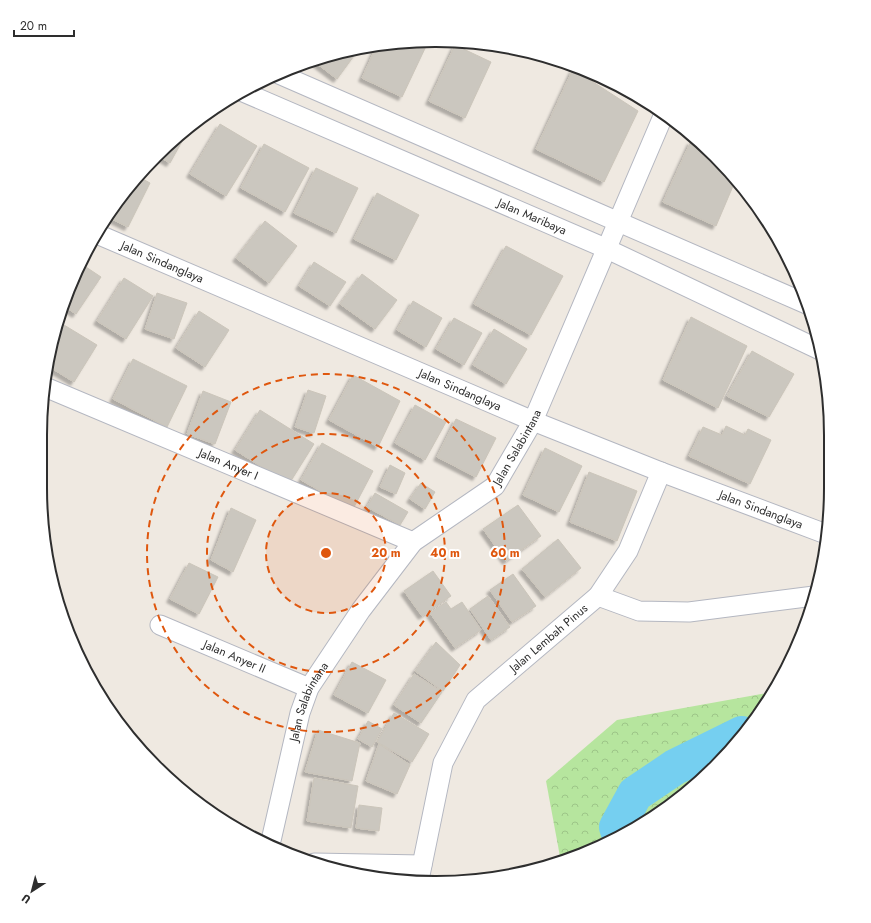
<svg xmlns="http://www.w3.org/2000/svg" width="871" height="923" font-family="Jost,sans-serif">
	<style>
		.forest { fill: url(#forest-crowns) }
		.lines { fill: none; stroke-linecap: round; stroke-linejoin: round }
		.river { stroke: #75cff0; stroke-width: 36 }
		.building { fill: #cbc7bf; stroke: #cbc5ba; filter: url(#shadow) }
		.street-casing { stroke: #b4b7c1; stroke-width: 21 }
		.street { stroke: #fff; stroke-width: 19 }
		.ring { fill: none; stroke: #df570e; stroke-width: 2; stroke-dasharray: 7 5 }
		.labels { text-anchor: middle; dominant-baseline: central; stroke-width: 4; stroke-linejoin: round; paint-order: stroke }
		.street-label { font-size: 12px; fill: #2e2e2e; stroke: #fff }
		.rim { fill: none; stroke: #2e2e2e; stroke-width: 2 }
		.centre { fill: #df570e; stroke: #fff; stroke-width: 2 }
		.ring-label { font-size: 12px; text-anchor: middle; font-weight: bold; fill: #df570e; stroke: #fff; stroke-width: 4; stroke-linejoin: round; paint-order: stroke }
	</style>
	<defs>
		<pattern id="forest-crowns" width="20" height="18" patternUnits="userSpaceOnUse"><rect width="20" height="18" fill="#b6e59e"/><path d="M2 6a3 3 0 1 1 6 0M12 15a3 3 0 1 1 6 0" fill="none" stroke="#9dc588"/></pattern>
		<filter id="shadow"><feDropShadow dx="-3.5" dy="3.5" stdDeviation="1" flood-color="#0004"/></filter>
	</defs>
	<rect width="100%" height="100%" fill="#efe9e1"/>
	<polygon class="forest" points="773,692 764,707 715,767 633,830 561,862 546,781 617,720"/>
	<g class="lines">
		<polyline class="river" points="620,836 617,827 635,794 675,767 742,734"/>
	</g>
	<g class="building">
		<polygon points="428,42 402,97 362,78 377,45"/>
		<polygon points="455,45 491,62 465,118 429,101"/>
		<polygon points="359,49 337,79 312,60"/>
		<polygon points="573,69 638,111 604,182 536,149"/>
		<polygon points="220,124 257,146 226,196 190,174"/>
		<polygon points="190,127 170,163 158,156 175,138"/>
		<polygon points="691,141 702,145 736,179 716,226 663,202"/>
		<polygon points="264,144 309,168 285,212 241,188"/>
		<polygon points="316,168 358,188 336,233 294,213"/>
		<polygon points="139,177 150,183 128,227 108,217 122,195"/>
		<polygon points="377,193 419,215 396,260 354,239"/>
		<polygon points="265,221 297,246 269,283 236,258"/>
		<polygon points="506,246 563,276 531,335 474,304"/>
		<polygon points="314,262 346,282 330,306 299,286"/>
		<polygon points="80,263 101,277 76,314 64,306"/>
		<polygon points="362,274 397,300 375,329 340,304"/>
		<polygon points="124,278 153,296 126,339 97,321"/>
		<polygon points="157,293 187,303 174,339 145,329"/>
		<polygon points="413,301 442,318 426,347 397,330"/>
		<polygon points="199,311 229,330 205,367 176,348"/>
		<polygon points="691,317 747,346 718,408 663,380"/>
		<polygon points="454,318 482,333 464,365 436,349"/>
		<polygon points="64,325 97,345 74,382 48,366 52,345"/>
		<polygon points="494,329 527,349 506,384 473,365"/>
		<polygon points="752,351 794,374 769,417 727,396"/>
		<polygon points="133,359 187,386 167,427 113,399"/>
		<polygon points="353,375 400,401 378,447 329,420"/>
		<polygon points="308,390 326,396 314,433 295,427"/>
		<polygon points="203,391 231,402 215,444 187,434"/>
		<polygon points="415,405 446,422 425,460 395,443"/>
		<polygon points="260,410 314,444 289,484 235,450"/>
		<polygon points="456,419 496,438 476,477 437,457"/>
		<polygon points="726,426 745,435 748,429 771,440 750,484 689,456 703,427 722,435"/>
		<polygon points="322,443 373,471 353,509 301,480"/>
		<polygon points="545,448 582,466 559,512 523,495"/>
		<polygon points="390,465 405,473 396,494 380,487"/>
		<polygon points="589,472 637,491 617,541 570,522"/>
		<polygon points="421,483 435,492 425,509 410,499"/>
		<polygon points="375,493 408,512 400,525 367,507"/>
		<polygon points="518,505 541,536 506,561 483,529"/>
		<polygon points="231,508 256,520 233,572 211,560"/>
		<polygon points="558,539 581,568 545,597 522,569"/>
		<polygon points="189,563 218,577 199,614 170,599"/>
		<polygon points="433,571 451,596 422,616 404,591"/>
		<polygon points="513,574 536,606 512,622 490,590"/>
		<polygon points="488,596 510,627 491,640 470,609"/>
		<polygon points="446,602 451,609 462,602 481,630 455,648 430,613"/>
		<polygon points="436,642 460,665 443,691 415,671"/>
		<polygon points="352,662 386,680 368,713 334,695"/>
		<polygon points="414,674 442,692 421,723 394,705"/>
		<polygon points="394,713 429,734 412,762 377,742"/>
		<polygon points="368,721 382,729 372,747 358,739"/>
		<polygon points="318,730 360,743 352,781 305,772"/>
		<polygon points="379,744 410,765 397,794 366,781"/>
		<polygon points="314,778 358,786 351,828 307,821"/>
		<polygon points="359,805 382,808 379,831 356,828"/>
	</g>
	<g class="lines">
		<defs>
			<g id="street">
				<polyline points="279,74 809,305"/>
				<path id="s1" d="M241,91L605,248L820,350"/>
				<path id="s2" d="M97,234L533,421L661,472L826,534"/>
				<path id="s3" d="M45,387L413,542"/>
				<polyline points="598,596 639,611 689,612 814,596"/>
				<path id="s4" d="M160,625L309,688"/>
				<path id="s5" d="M270,845L300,713L309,688L361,610L413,542L495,486L533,421L664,114"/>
				<polyline points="314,863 422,865"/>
				<path id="s6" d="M419,880L443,763L476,700L598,596L628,551L661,472"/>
			</g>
		</defs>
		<use href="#street" class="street-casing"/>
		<use href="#street" class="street"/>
	</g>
	<circle cx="326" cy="553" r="60" fill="#df570e" fill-opacity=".12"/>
	<g class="ring">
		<circle cx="326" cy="553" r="60"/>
		<circle cx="326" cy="553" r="119"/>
		<circle cx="326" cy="553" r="179"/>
	</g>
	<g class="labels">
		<g class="street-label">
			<text stroke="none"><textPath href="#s1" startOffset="317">Jalan Maribaya</textPath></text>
			<text stroke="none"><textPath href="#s2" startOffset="71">Jalan Sindanglaya</textPath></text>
			<text stroke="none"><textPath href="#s2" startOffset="395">Jalan Sindanglaya</textPath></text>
			<text stroke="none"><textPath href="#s5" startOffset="485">Jalan Salabintana</textPath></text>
			<text stroke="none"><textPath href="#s3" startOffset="199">Jalan Anyer I</textPath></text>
			<text stroke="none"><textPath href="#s2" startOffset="719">Jalan Sindanglaya</textPath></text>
			<text stroke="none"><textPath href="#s6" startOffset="286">Jalan Lembah Pinus</textPath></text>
			<text stroke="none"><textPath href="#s4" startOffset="81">Jalan Anyer II</textPath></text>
			<text stroke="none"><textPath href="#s5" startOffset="149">Jalan Salabintana</textPath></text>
		</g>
	</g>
	<path d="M0 0H871V923H0ZM435 47H436A388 388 0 0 1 824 435V488A388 388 0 0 1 436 876H435A388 388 0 0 1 47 488V435A388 388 0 0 1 435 47Z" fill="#fff" fill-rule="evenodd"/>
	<path class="rim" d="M435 47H436A388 388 0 0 1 824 435V488A388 388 0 0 1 436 876H435A388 388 0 0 1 47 488V435A388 388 0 0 1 435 47Z"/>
	<circle cx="326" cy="553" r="6" class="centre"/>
	<g class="ring-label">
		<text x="386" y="557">20 m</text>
		<text x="445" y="557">40 m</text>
		<text x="505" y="557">60 m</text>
	</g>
	<g transform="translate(32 891) rotate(216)" stroke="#ffffff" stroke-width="3" paint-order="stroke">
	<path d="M0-3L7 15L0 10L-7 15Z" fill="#2e2e2e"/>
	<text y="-6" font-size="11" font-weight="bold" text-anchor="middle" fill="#2e2e2e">U</text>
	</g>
	<path d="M14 30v6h60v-6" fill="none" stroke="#2e2e2e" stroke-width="2"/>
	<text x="20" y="30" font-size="12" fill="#2e2e2e" stroke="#ffffff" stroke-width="3" paint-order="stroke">20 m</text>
</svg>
